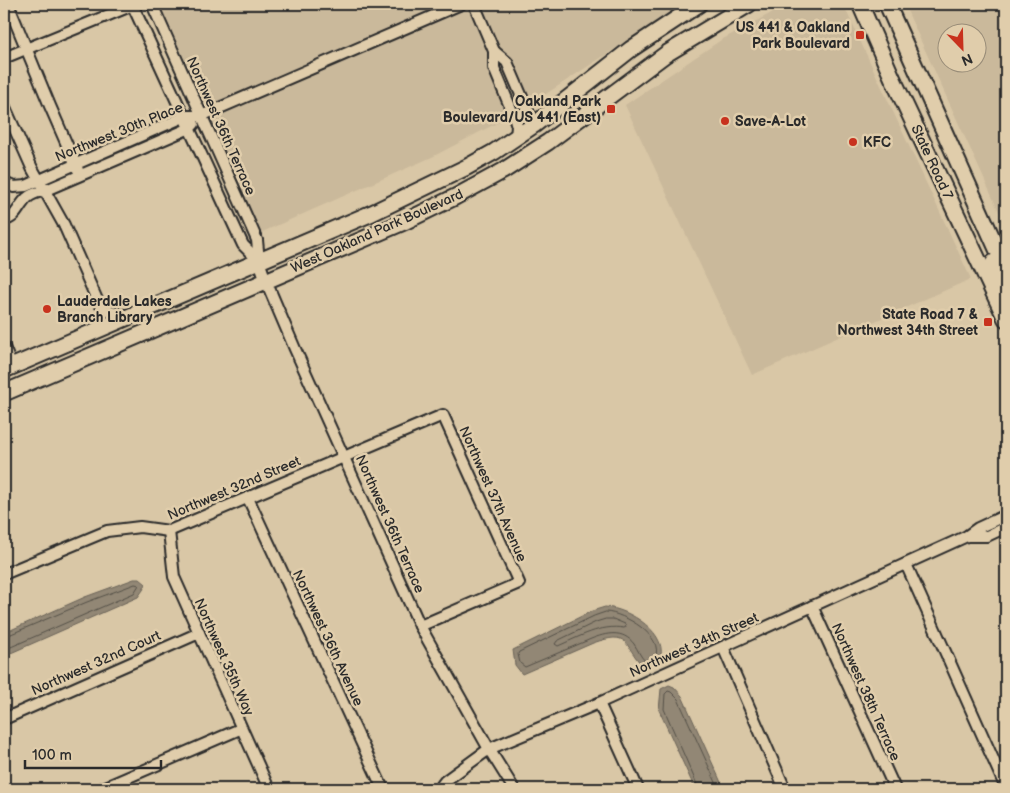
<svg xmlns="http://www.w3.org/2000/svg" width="1010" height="793" font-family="'Balsamiq Sans',sans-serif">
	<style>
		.built { fill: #cab99b; fill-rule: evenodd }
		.water { fill: #928774; stroke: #696257 }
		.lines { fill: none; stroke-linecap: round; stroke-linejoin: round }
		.shore { stroke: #545048; stroke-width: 1 }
		.minor-casing { stroke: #2b2b2b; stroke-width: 14 }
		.primary-casing { stroke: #2b2b2b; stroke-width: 19 }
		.minor { stroke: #e0cdab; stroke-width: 10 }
		.primary { stroke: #e0cdab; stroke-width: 15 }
		.poi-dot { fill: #c8321e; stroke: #e0cdab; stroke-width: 2 }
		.labels { text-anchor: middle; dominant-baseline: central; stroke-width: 5; stroke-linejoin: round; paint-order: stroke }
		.poi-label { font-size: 14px; font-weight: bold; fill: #2b2b2b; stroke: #e0cdab; text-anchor: end }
		.street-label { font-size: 14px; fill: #2b2b2b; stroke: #e0cdab }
	</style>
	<rect width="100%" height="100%" fill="#d9c7a6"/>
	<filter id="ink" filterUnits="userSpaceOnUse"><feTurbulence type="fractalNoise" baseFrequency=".02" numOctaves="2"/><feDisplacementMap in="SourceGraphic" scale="10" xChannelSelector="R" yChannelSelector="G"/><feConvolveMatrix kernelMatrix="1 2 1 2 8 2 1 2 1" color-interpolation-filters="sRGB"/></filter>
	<g filter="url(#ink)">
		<g class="built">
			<polygon points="160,4 683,4 520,111 432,157 260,233"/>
			<polygon points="788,4 843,4 971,279 752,375 625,105 721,40"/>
			<path d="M904,4H1006V227ZM948,32H978V62H948Z"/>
		</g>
		<g class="water">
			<polygon points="134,579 140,579 146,584 143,590 138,597 4,656 4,633 85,597"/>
			<path d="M605,607C628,608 672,634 659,662L648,666H643C622,644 631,630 593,643L522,674L515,665L513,650L592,611Z"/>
			<polygon points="669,685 674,687 682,696 724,789 695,789 659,710 661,689"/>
		</g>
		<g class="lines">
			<g class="shore">
				<path d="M606,612C624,613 665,636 655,658L645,661C640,656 638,650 634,644C623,629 606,633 591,639L525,667L520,663L518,654L519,652L594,616Z"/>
				<path d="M606,619H613L625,624L626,627L624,628C601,624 579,637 558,646L555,644L557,641L596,622Z"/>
				<polyline points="4,637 87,602 135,584 139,585 134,593 4,650"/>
				<polyline points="699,789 664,709 665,694 668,691 671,692 678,699 719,789"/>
			</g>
			<defs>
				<g id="minor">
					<polyline points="8,4 50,106 78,170"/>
					<polyline points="132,4 243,245 259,261"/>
					<polyline points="152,4 257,240 259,261 266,281 295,349 420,626 489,749 514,789"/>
					<polyline points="474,4 494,51 494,68 514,116 517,126 516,137"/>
					<polyline points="494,51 507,62 534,125"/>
					<polyline points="4,58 133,5"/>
					<polyline points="4,105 32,168 64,225 98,302 105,310 129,317"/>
					<polyline points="4,183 14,187 26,186 186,116 201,116 461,4"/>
					<path d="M4,220C17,218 18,206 27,198C32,193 39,192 46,190L190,128L194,124"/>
					<polyline points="4,347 12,367"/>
					<polyline points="248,498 383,789"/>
					<polyline points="169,531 174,577 269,789"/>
					<polyline points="967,536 987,536 1006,527"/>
					<polyline points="906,564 1006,788"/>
					<polyline points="4,574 107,531 140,527 169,531 443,415 519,583 420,626"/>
					<polyline points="812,606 895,789"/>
					<polyline points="723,647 785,789"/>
					<polyline points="599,703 638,789"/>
					<polyline points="4,719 199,633"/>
					<polyline points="101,789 240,729"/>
					<polyline points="439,789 445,781 489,749 599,703 967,536 978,528 1006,515"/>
				</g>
				<g id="primary">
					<polyline points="860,4 892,77 1006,319"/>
					<polyline points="887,4 1006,269"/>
					<polyline points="994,262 1006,288"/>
					<polyline points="4,370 372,213 467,167 494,152 534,125 631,49 699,4"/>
					<polyline points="4,393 406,221 455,197 503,171 548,142 666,54 749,4"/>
				</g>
			</defs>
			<use href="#minor" class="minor-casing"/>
			<use href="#primary" class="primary-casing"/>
			<use href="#minor" class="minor"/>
			<use href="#primary" class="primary"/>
		</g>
	</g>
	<g class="poi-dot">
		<rect x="855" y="30" width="10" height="10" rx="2.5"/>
		<rect x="606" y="104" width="10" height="10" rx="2.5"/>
		<circle cx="725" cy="121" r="5"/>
		<circle cx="853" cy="142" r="5"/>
		<circle cx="47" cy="309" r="5"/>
		<rect x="983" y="317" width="10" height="10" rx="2.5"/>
	</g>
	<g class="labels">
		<g class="poi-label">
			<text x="850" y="27">US 441 &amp; Oakland<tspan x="850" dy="16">Park Boulevard</tspan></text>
			<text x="601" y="101">Oakland Park<tspan x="601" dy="16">Boulevard/US 441 (East)</tspan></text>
			<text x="735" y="121" text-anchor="start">Save-A-Lot</text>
			<text x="863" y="142" text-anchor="start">KFC</text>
			<text x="57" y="301" text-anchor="start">Lauderdale Lakes<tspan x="57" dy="16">Branch Library</tspan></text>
			<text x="978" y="314">State Road 7 &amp;<tspan x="978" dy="16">Northwest 34th Street</tspan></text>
		</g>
		<g class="street-label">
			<text transform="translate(221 126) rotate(66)">Northwest 36th Terrace</text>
			<text transform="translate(119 132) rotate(-22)">Northwest 30th Place</text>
			<text transform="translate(932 162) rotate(65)">State Road 7</text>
			<text transform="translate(377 231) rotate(-24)">West Oakland Park Boulevard</text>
			<text transform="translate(234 488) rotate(-23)">Northwest 32nd Street</text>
			<text transform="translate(493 494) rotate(66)">Northwest 37th Avenue</text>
			<text transform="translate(390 524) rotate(66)">Northwest 36th Terrace</text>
			<text transform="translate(328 638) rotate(65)">Northwest 36th Avenue</text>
			<text transform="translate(694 645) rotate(-24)">Northwest 34th Street</text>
			<text transform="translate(224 657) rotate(66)">Northwest 35th Way</text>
			<text transform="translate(96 663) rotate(-24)">Northwest 32nd Court</text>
			<text transform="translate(866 692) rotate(66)">Northwest 38th Terrace</text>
		</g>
	</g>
	<rect width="1010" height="793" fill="none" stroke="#e0cdab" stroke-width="20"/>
	<rect x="10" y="10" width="990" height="773" fill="none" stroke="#2b2b2b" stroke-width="2" filter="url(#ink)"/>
	<g transform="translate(962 48) rotate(157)"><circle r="24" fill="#e0cdab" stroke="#988c78"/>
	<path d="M0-4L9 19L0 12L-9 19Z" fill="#c8321e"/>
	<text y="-8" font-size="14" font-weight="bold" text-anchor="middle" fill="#2b2b2b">N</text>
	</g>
	<path d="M25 760v8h136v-8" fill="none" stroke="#2b2b2b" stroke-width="2.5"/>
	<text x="32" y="760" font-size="15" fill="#2b2b2b" stroke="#e0cdab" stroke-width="4" paint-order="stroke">100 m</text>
</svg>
